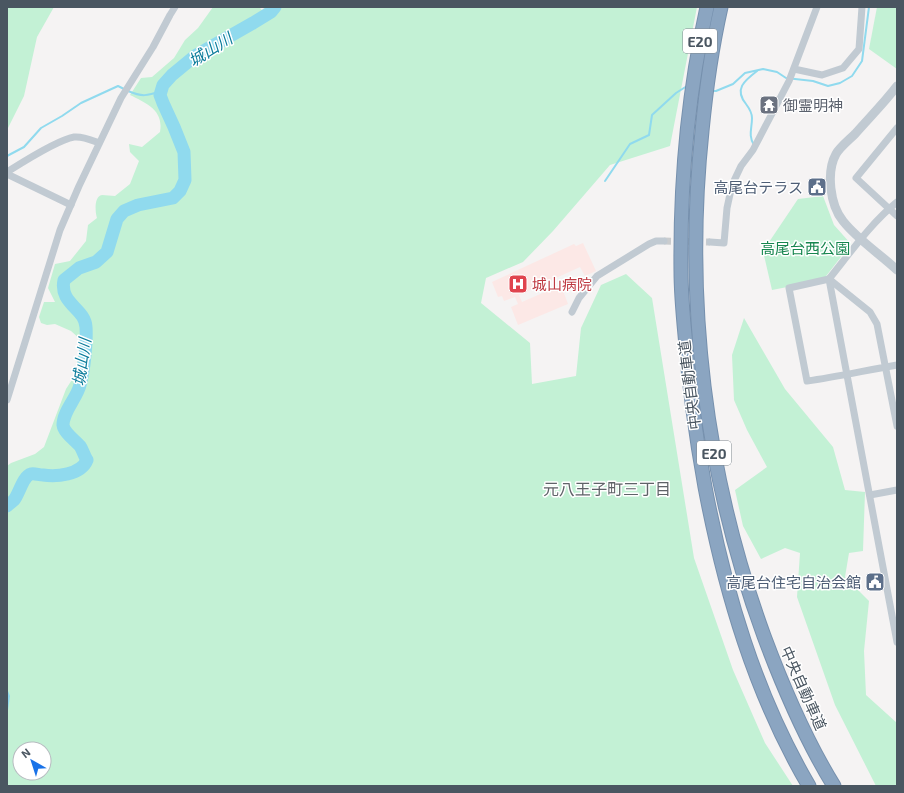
<svg xmlns="http://www.w3.org/2000/svg" width="904" height="793" font-family="'Exo 2','Noto Sans JP',sans-serif">
	<style>
		.medical { fill: #fce8e6 }
		.green { fill: #c3f1d5; fill-rule: evenodd }
		.lines { fill: none; stroke-linecap: round; stroke-linejoin: round }
		.stream { stroke: #90daee; stroke-width: 2 }
		.river { stroke: #90daee; stroke-width: 13 }
		.minor-tunnel { stroke: #caccce; stroke-width: 7; stroke-dasharray: 7 3.5; stroke-linecap: butt }
		.motorway-casing { stroke: #7690ad; stroke-width: 15 }
		.minor { stroke: #c1cad2; stroke-width: 7 }
		.tertiary { stroke: #c1cad2; stroke-width: 9 }
		.motorway { stroke: #8ba5c1; stroke-width: 13 }
		.labels { text-anchor: middle; dominant-baseline: central; stroke-width: 3; stroke-linejoin: round; paint-order: stroke }
		.shield { fill: #fff; stroke: #808990; stroke-width: 1 }
		.shield-label { font-size: 14px; font-weight: bold; fill: #4a5661 }
		.worship-label { font-size: 15px; fill: #5b616d; stroke: #fff; text-anchor: start }
		.service-label { font-size: 15px; fill: #4e5e75; stroke: #fff; text-anchor: end }
		.park-label { font-size: 15px; fill: #17864f; stroke: #fff }
		.health-label { font-size: 15px; fill: #be3a42; stroke: #fff; text-anchor: start }
		.street-label { font-size: 15px; fill: #4a5661; stroke: #fff }
		.water-label { font-size: 16px; font-style: italic; fill: #0c7c9b; stroke: #fff }
		.neighbourhood-label { font-size: 16px; fill: #5f6368; stroke: #fff }
	</style>
	<rect width="100%" height="100%" fill="#f5f3f3"/>
	<polygon class="medical" points="583,243 596,271 585,276 580,267 519,295 522,302 561,285 568,304 518,325 511,307 518,304 515,297 504,301 502,296 498,297 492,282 574,244 576,246"/>
	<g class="green">
		<polygon points="7,7 54,7 37,37 24,96 7,130"/>
		<path d="M213,7H259L262,10L265,7H697L670,146L610,165L553,231L523,262L486,278L481,303L530,343L532,384L576,376L581,328L601,285L626,274L652,298L694,558L733,670L765,743L793,786H7V466L11,463L35,454L44,447L66,389L75,375L81,340L71,331L55,324L47,325L41,323L39,317L44,302H55L48,288L55,264L70,261L86,241L88,225L97,218C95,212 94,196 102,195C106,195 111,196 115,196L130,184L139,161L130,152L129,144L142,147L160,132C164,110 146,103 130,95L141,78L152,77L174,58L185,40L198,28ZM20,749H44V773H20Z"/>
		<polygon points="877,7 897,7 897,69 869,49"/>
		<polygon points="823,196 834,225 851,244 823,280 772,290 763,251 798,199"/>
		<polygon points="744,318 785,389 833,447 845,490 865,492 863,551 849,553 845,577 869,601 864,651 866,695 897,723 897,786 876,786 835,705 797,597 800,553 785,548 761,559 743,526 735,490 767,467 747,430 734,400 732,355"/>
	</g>
	<g class="lines">
		<g class="stream">
			<path d="M128,91C142,97 147,96 161,91"/>
			<polyline points="711,91 716,91 733,84 745,73 763,69 777,72 786,78 813,81 828,86 840,83 852,76 862,61 869,7"/>
			<path d="M754,145C748,136 752,128 752,118C752,112 749,108 746,104C734,89 744,81 757,71"/>
			<polyline points="7,156 24,147 41,128 62,116 81,103 118,86 124,89"/>
			<polyline points="605,181 630,144 649,135 652,115 676,93 687,86"/>
			<polyline points="7,691 9,696 7,710"/>
		</g>
		<path class="river" d="M7,506C9,504 12,502 14,500C19,494 23,476 31,474C34,473 39,475 43,475C56,477 81,475 87,460C84,456 83,450 80,446C75,440 64,433 63,425C63,411 77,398 80,385C84,372 87,341 86,327C85,308 59,304 64,280L79,268L96,262L107,252L117,219L124,211L138,205L173,198L180,191L185,180L184,152L174,127L163,103L160,95L163,85L172,75L195,56L253,23L271,12L275,7"/>
		<polyline class="minor-tunnel" points="664,241 710,242"/>
		<defs>
			<g id="motorway">
				<path d="M707,7C688,93 680,183 681,271C681,292 683,314 685,335C689,386 696,437 705,487C725,592 755,694 809,786"/>
				<path d="M721,7C712,47 706,89 702,131C684,301 705,475 764,636C783,687 805,739 834,786"/>
			</g>
		</defs>
		<use href="#motorway" class="motorway-casing"/>
		<g class="minor">
			<polyline points="794,69 822,75 843,68 859,49 862,7"/>
			<polyline points="897,128 856,178 897,216"/>
			<path d="M7,172C23,162 57,140 74,137C83,136 91,140 99,143"/>
			<polyline points="7,174 71,205"/>
			<path d="M897,202C871,223 850,253 829,279L897,642"/>
			<polyline points="710,242 724,243 727,208 732,185 741,166 753,150 789,81 817,7"/>
			<polyline points="572,312 579,298 597,276 649,244 656,241 664,241"/>
			<path d="M897,365C867,370 837,377 807,381L789,288L829,279L870,312L877,324L897,426"/>
			<polyline points="7,400 60,230 79,186 121,98 153,47 170,15 175,7"/>
			<polyline points="870,495 897,490"/>
		</g>
		<path class="tertiary" d="M897,86C884,103 869,118 855,134C849,140 840,147 836,154C826,172 830,205 843,221C858,240 879,253 897,270"/>
		<use href="#motorway" class="motorway"/>
	</g>
	<defs>
		<symbol id="temple-square" viewBox="-11 -11 22 22"><rect x="-9" y="-9" width="18" height="18" rx="4" fill="#6b7280" stroke="#fff"/><path d="M0-6L5-2H3V0L6.5 2.5H4V6H1.5V3h-3V6H-4V2.5H-6.5L-3 0V-2H-5Z" fill="#fff"/></symbol>
		<symbol id="civic-square" viewBox="-11 -11 22 22"><rect x="-9" y="-9" width="18" height="18" rx="4" fill="#5c6f8a" stroke="#fff"/><path d="M-.6-6.5H3V-4.5H.6V-3L4-1V1h2V6H-6V1h2V-1L-.6-3ZM-1.2 2.5V6h2.4V2.5Z" fill="#fff"/></symbol>
		<symbol id="hospital-square" viewBox="-11 -11 22 22"><rect x="-9" y="-9" width="18" height="18" rx="4" fill="#e0444e" stroke="#fff"/><path d="M-5-5h3v3.5h4V-5h3V5h-3V1.5h-4V5h-3Z" fill="#fff"/></symbol>
	</defs>
	<g fill-rule="evenodd">
		<use href="#temple-square" x="758" y="94" width="22" height="22"/>
		<use href="#civic-square" x="806" y="176" width="22" height="22"/>
		<use href="#hospital-square" x="507" y="273" width="22" height="22"/>
		<use href="#civic-square" x="864" y="571" width="22" height="22"/>
	</g>
	<g class="labels">
		<g class="shield">
			<rect x="683" y="29" width="34" height="24" rx="3"/>
			<rect x="697" y="441" width="34" height="24" rx="3"/>
		</g>
		<g class="shield-label">
			<text x="700" y="41">E20</text>
			<text x="714" y="453">E20</text>
		</g>
		<g class="worship-label">
			<text x="783" y="105">御霊明神</text>
		</g>
		<g class="service-label">
			<text x="803" y="187">高尾台テラス</text>
			<text x="861" y="582">高尾台住宅自治会館</text>
		</g>
		<g class="park-label">
			<text x="805" y="248">高尾台西公園</text>
		</g>
		<g class="health-label">
			<text x="532" y="284">城山病院</text>
		</g>
		<g class="street-label">
			<text transform="translate(689 385) rotate(-97)">中央自動車道</text>
			<text transform="translate(804 688) rotate(66)">中央自動車道</text>
		</g>
		<g class="water-label">
			<text transform="translate(210 49) rotate(-32)">城山川</text>
			<text transform="translate(81 362) rotate(-82)">城山川</text>
		</g>
		<g class="neighbourhood-label">
			<text x="607" y="488">元八王子町三丁目</text>
		</g>
	</g>
	<rect width="904" height="793" fill="none" stroke="#4a5661" stroke-width="16"/>
	<g transform="translate(32 761) rotate(321)"><circle r="19" fill="#ffffff" stroke="#b7bbc0"/>
	<path d="M0-3L7 15L0 10L-7 15Z" fill="#1a73e8"/>
	<text y="-6" font-size="11" font-weight="bold" text-anchor="middle" fill="#4a5661">N</text>
	</g>
</svg>
